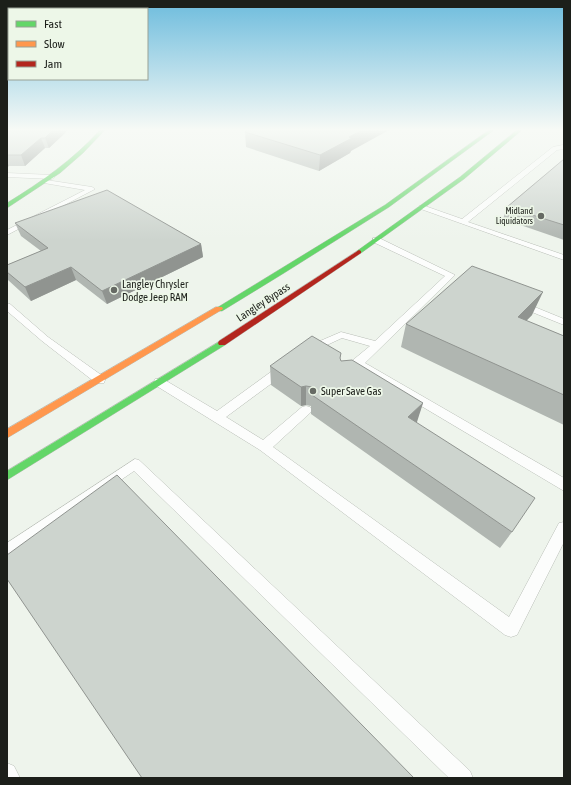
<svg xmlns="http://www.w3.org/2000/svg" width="571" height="785" font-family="'Asap Condensed',sans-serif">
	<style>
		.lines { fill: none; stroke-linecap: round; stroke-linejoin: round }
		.lane-casing { stroke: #b9beb7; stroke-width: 1 }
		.fast-casing { stroke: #b9beb7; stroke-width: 1 }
		.slow-casing { stroke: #b9beb7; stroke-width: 1 }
		.jam-casing { stroke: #b9beb7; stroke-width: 1 }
		.lane { fill: #fcfdfc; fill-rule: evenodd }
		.fast { fill: #63d668; fill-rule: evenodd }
		.slow { fill: #ff974d; fill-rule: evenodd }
		.jam { fill: #b3261e; fill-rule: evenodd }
		.wall { fill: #b0b6b1 }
		.shaded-wall { fill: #909490 }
		.building { fill: #cdd4ce; stroke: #909490 }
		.poi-dot { fill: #666a64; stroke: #edf7e8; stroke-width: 1.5 }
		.labels { text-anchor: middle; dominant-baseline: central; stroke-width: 3.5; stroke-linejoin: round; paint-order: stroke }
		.far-poi-label { font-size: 9px; fill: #1c1f1a; stroke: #edf7e8; text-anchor: end }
		.poi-label { font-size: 11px; fill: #1c1f1a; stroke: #edf7e8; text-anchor: start }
		.street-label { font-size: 11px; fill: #1c1f1a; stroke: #edf7e8 }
	</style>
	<rect width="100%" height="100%" fill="#eef4ec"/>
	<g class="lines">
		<defs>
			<g id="lane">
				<polygon points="564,145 564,149 557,150 468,222 564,255 564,260 418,208 419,206 425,206 462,219 553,147"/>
				<polygon points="7,173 52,175 55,177 52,179 7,177"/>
				<polygon points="46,180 92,187 95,189 7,235 7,230 85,190 44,183 43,182"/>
				<polygon points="373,238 379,238 455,275 365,363 564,478 564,491 359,369 353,372 349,371 348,368 353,360 370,346 342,338 314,351 306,351 305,349 306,347 341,332 375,341 445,276 373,242"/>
				<polygon points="520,301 564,319 564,325 517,306 515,304"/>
				<polygon points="7,303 10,304 48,337 104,377 105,380 104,383 96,383 42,341 7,311"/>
				<polygon points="283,365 287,366 288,369 287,372 226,417 263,440 302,407 306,406 310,407 312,410 310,413 273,447 509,617 559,523 564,522 564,542 517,635 511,637 505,635 260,450 155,385 154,382 155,379 163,379 217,411 279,366"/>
				<polygon points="135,459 139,460 470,771 473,778 449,778 134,471 7,558 7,543"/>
				<polygon points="7,763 14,766 20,778 7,778"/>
			</g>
			<g id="fast">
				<path d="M100,130H105L83,153L60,173L7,208V203C41,182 73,160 100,130Z"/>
				<polygon points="489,130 494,130 389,207 284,273 222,311 216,311 215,309 385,205"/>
				<polygon points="517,130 522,130 464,179 361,253 357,253 357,251 460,177"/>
				<polygon points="222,340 226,343 225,345 7,480 7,471"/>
			</g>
			<polygon id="slow" points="216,307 222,307 223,309 7,438 7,429"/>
			<polygon id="jam" points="359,250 361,251 361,253 225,345 219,345 218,343 219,341"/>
		</defs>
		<use href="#lane" class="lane-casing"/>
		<use href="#fast" class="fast-casing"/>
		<use href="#slow" class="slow-casing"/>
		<use href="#jam" class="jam-casing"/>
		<use href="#lane" class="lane"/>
		<use href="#fast" class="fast"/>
		<use href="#slow" class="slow"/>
		<use href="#jam" class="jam"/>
	</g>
	<g class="wall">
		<polygon points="7,130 67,130 65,133 49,148 45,148 25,166 9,166 7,167"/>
		<polygon points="245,132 351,151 350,153 319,171 246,147"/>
		<polygon points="564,159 564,240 503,219 507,207"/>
		<polygon points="15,223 201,244 203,257 107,304 76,280 31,301 8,280 7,278 7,265 41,251 21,236"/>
		<polygon points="532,315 526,321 564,336 564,425 401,347 406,324"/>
		<polygon points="341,353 340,359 341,361 423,403 416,422 512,532 500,548 311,414 311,406 306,405 301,406 271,385 270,366"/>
	</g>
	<g class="shaded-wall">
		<polygon points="53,130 67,130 65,133 49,148 45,138"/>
		<polygon points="362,130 389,130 351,151 350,153 319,171 320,155 349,137"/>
		<polygon points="41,138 45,148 25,166 21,155"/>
		<polygon points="7,161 9,166 7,167"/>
		<polygon points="201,244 203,257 107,304 102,291"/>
		<polygon points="71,267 76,280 31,301 25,287"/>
		<polygon points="543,292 532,315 507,340 518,317"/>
		<polygon points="306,386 306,405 301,406 301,387"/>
		<polygon points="423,403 417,422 403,436 408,417"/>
	</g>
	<g class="building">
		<polygon points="7,130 53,130 45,138 41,138 21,155 7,155"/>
		<polygon points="249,130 362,130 349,137 352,138 320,155 245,132"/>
		<polygon points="564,159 564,225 507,207"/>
		<polygon points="107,190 201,244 102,291 71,267 25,287 7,272 7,265 48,248 15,223"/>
		<polygon points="472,266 543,292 518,317 564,336 564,395 406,324"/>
		<polygon points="312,336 341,353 340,358 341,361 352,360 423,403 408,417 535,498 512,532 312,395 314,392 312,387 306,386 301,387 270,366"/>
		<polygon points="117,475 414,778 142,778 7,579 7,555"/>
	</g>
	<linearGradient id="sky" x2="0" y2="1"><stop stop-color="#6dbcdd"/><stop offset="0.54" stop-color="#f7faf6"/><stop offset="1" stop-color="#f7faf6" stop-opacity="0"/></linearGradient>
	<rect width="571" height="240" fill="url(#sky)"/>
	<g class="poi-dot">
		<circle cx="541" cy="216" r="4"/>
		<circle cx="114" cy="290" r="4"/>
		<circle cx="313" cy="391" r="4"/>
	</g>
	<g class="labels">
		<g class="far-poi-label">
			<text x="533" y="211">Midland<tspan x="533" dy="10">Liquidators</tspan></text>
		</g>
		<g class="poi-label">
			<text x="122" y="284">Langley Chrysler<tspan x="122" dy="13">Dodge Jeep RAM</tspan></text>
			<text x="321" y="391">Super Save Gas</text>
		</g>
		<g class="street-label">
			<text transform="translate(263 302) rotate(-33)">Langley Bypass</text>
		</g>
	</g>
	<rect width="571" height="785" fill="none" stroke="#1c1f1a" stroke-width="16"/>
	<rect x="8" y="8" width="140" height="72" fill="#edf7e8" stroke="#99a196"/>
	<rect x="16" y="21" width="20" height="6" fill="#63d668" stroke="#99a196"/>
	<text x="44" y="28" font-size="12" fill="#1c1f1a">Fast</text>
	<rect x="16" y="41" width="20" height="6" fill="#ff974d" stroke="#99a196"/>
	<text x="44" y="48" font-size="12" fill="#1c1f1a">Slow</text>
	<rect x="16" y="61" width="20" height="6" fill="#b3261e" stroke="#99a196"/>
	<text x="44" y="68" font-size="12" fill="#1c1f1a">Jam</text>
</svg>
